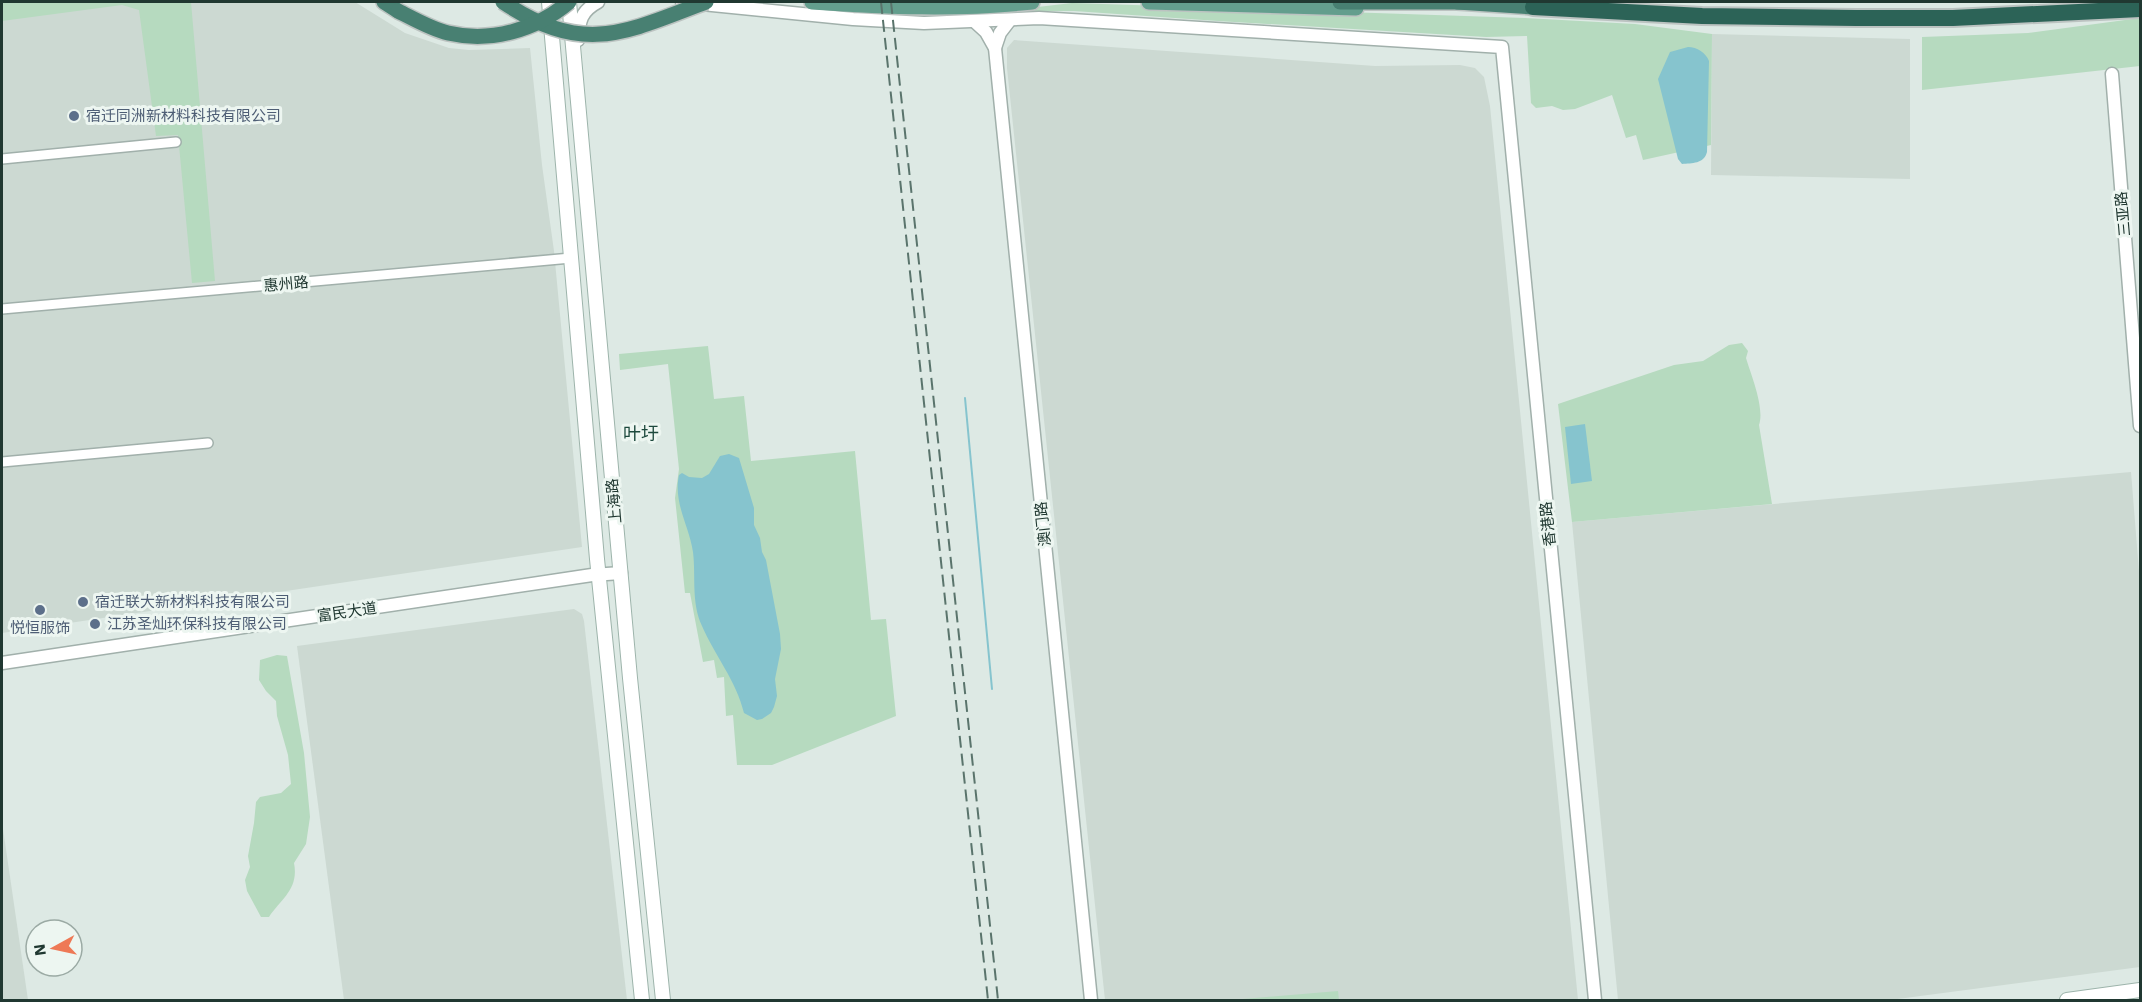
<svg xmlns="http://www.w3.org/2000/svg" width="2142" height="1002" font-family="'Work Sans','Noto Sans SC',sans-serif">
	<style>
		.built { fill: #ccd9d2 }
		.green { fill: #b6dabf }
		.water { fill: #86c4ce }
		.lines { fill: none; stroke-linecap: round; stroke-linejoin: round }
		.stream { stroke: #86c4ce; stroke-width: 2 }
		.minor-casing { stroke: #a1b0ab; stroke-width: 12 }
		.tertiary-casing { stroke: #a1b0ab; stroke-width: 15 }
		.secondary-casing { stroke: #9db4ab; stroke-width: 16 }
		.primary-casing { stroke: #bcc3c1; stroke-width: 18 }
		.trunk-casing { stroke: #bcc3c1; stroke-width: 18 }
		.motorway-casing { stroke: #bcc3c1; stroke-width: 20 }
		.minor { stroke: #fff; stroke-width: 9 }
		.tertiary { stroke: #fff; stroke-width: 12 }
		.secondary { stroke: #fff; stroke-width: 14 }
		.primary { stroke: #639e8d; stroke-width: 15 }
		.trunk { stroke: #488072; stroke-width: 15 }
		.motorway { stroke: #2c6357; stroke-width: 16 }
		.rail { stroke: #5a746c; stroke-width: 2; stroke-dasharray: 12 6; stroke-linecap: butt }
		.trunk-bridge-casing { stroke: #bcc3c1; stroke-width: 18; stroke-linecap: butt }
		.trunk-bridge { stroke: #488072; stroke-width: 15 }
		.service-dot { fill: #5c6f8a; stroke: #edf6f1; stroke-width: 2 }
		.labels { text-anchor: middle; dominant-baseline: central; stroke-width: 6; stroke-linejoin: round; paint-order: stroke }
		.service-label { font-size: 15px; fill: #4e5e75; stroke: #edf6f1; text-anchor: start }
		.street-label { font-size: 15px; fill: #203831; stroke: #edf6f1 }
		.quarter-label { font-size: 18px; fill: #1d493d; stroke: #edf6f1 }
	</style>
	<rect width="100%" height="100%" fill="#dde9e4"/>
	<g class="built">
		<polygon points="2,2 355,2 405,33 449,48 469,50 530,48 542,165 554,251 582,547 2,633"/>
		<polygon points="1712,34 1910,39 1910,179 1711,175"/>
		<polygon points="1014,40 1375,66 1460,65 1475,68 1484,77 1490,106 1578,1000 1105,1000 1007,68 1007,48"/>
		<polygon points="2131,472 2140,584 2140,967 1890,1000 1618,1000 1572,522"/>
		<polygon points="574,609 582,614 584,621 627,1000 344,1000 297,646"/>
		<polygon points="2,822 28,1000 2,1000"/>
	</g>
	<g class="green">
		<polygon points="2,2 191,2 215,281 192,283 178,135 156,136 139,10 122,5 2,21"/>
		<polygon points="1072,3 1525,18 1635,24 1712,34 1711,145 1643,160 1636,135 1626,138 1612,95 1575,109 1563,110 1552,106 1536,108 1531,103 1527,36 1486,37 1218,21 1074,11 1002,11"/>
		<polygon points="2140,18 2140,66 1922,90 1922,37 2028,33"/>
		<path d="M1742,343L1748,351L1746,358C1751,375 1765,408 1759,425L1772,504L1572,522L1558,404L1674,365L1703,361L1729,345Z"/>
		<polygon points="708,346 714,399 744,396 751,461 855,451 871,620 886,619 896,716 772,765 737,765 733,715 726,716 724,677 717,678 714,660 703,662 690,593 685,593 675,498 679,469 668,364 620,370 619,354"/>
		<path d="M277,655L287,656L304,753L310,817L306,844L294,863C299,889 282,898 269,917H261L247,891L245,880L250,867L248,856L254,823L256,802L260,797L281,793L291,784L288,755L277,716L276,701L266,691L259,680L260,660Z"/>
		<polygon points="1338,991 1339,1000 1231,1000"/>
	</g>
	<g class="water">
		<path d="M1688,47C1697,47 1706,53 1709,61L1707,152C1704,164 1692,163 1682,164L1678,159L1658,79L1670,52Z"/>
		<polygon points="1585,424 1592,481 1571,484 1565,427"/>
		<path d="M729,454L739,458L754,508V525L760,538L762,552L766,560L780,634L781,649L775,679L777,696L774,707L771,713L762,719L757,720L744,713C736,680 715,656 702,626C691,602 696,577 693,552C689,525 673,503 679,475L682,473L689,477L702,478L709,474L720,456Z"/>
	</g>
	<g class="lines">
		<polyline class="stream" points="965,398 992,689"/>
		<defs>
			<g id="minor">
				<polyline points="2,159 176,142"/>
				<polyline points="2,309 571,258"/>
				<polyline points="2,462 208,443"/>
			</g>
			<g id="tertiary">
				<polyline points="682,2 853,19 924,23 1039,18 1502,47 1595,1000"/>
				<polyline points="974,21 986,32 995,48 1091,1000"/>
				<path d="M578,40C579,21 581,11 598,2"/>
				<polyline points="995,48 1000,33 1010,20"/>
				<polyline points="2112,74 2140,426"/>
				<polyline points="2,663 592,575 621,573"/>
			</g>
			<g id="secondary">
				<polyline points="549,2 597,559 642,1000"/>
				<polyline points="569,2 630,678 663,1000"/>
				<polyline points="2067,1000 2140,990"/>
			</g>
			<g id="primary">
				<path d="M812,2C886,7 959,10 1032,2"/>
				<polyline points="1149,2 1356,8"/>
			</g>
			<g id="trunk">
				<polyline points="384,2 398,11"/>
				<polyline points="1340,2 1466,2"/>
				<polyline points="1457,2 1533,7"/>
			</g>
			<polyline id="motorway" points="1533,7 1702,16 1856,18 1953,18 2140,9"/>
		</defs>
		<use href="#minor" class="minor-casing"/>
		<use href="#tertiary" class="tertiary-casing"/>
		<use href="#secondary" class="secondary-casing"/>
		<use href="#primary" class="primary-casing"/>
		<use href="#trunk" class="trunk-casing"/>
		<use href="#motorway" class="motorway-casing"/>
		<use href="#minor" class="minor"/>
		<use href="#tertiary" class="tertiary"/>
		<use href="#secondary" class="secondary"/>
		<use href="#primary" class="primary"/>
		<use href="#trunk" class="trunk"/>
		<use href="#motorway" class="motorway"/>
		<g class="rail">
			<polyline points="881,2 988,1000"/>
			<polyline points="891,2 998,1000"/>
		</g>
		<defs>
			<g id="trunk-bridge">
				<path d="M503,2C584,56 624,33 706,2"/>
				<path d="M398,11C414,19 431,29 448,33C491,43 536,30 569,2"/>
			</g>
		</defs>
		<use href="#trunk-bridge" class="trunk-bridge-casing"/>
		<use href="#trunk-bridge" class="trunk-bridge"/>
	</g>
	<g class="service-dot">
		<circle cx="74" cy="116" r="6"/>
		<circle cx="83" cy="602" r="6"/>
		<circle cx="40" cy="610" r="6"/>
		<circle cx="95" cy="624" r="6"/>
	</g>
	<g class="labels">
		<g class="service-label">
			<text x="86" y="116">宿迁同洲新材料科技有限公司</text>
			<text x="95" y="602">宿迁联大新材料科技有限公司</text>
			<text x="107" y="624">江苏圣灿环保科技有限公司</text>
			<text x="40" y="628" text-anchor="middle">悦恒服饰</text>
		</g>
		<g class="street-label">
			<text transform="translate(2123 214) rotate(-95)">三亚路</text>
			<text transform="translate(286 284) rotate(-5)">惠州路</text>
			<text transform="translate(614 501) rotate(-95)">上海路</text>
			<text transform="translate(1043 524) rotate(-96)">澳门路</text>
			<text transform="translate(1548 524) rotate(-96)">香港路</text>
			<text transform="translate(347 612) rotate(-8)">富民大道</text>
		</g>
		<g class="quarter-label">
			<text x="641" y="433">叶圩</text>
		</g>
	</g>
	<rect width="2142" height="1002" fill="none" stroke="#203831" stroke-width="6"/>
	<g transform="translate(54 948) rotate(262)"><circle r="28" fill="#edf6f1" stroke="#9baaa4" stroke-width="1.5"/>
	<path d="M0-4.5L10 22L0 15L-10 22Z" fill="#ee7956"/>
	<text y="-9" font-size="16" font-weight="bold" text-anchor="middle" fill="#203831">N</text>
	</g>
</svg>
